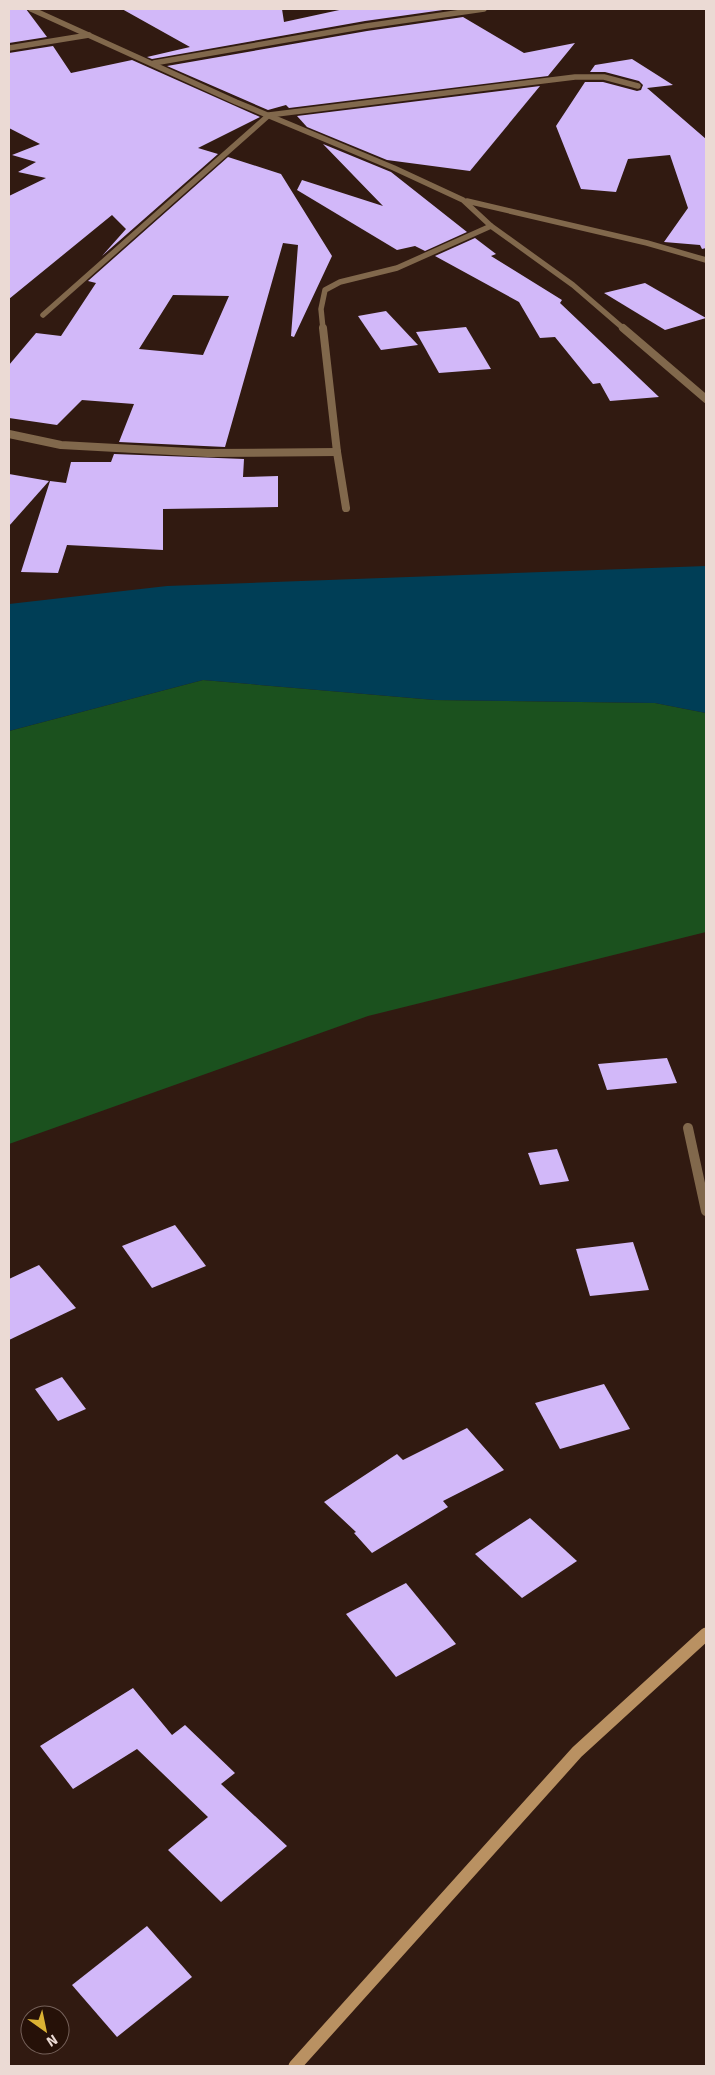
<svg xmlns="http://www.w3.org/2000/svg" width="715" height="2075" font-family="Signika,sans-serif">
	<style>
		.green { fill: #1b511e }
		.water { fill: #003e56 }
		.building { fill: #d2b8f9; fill-rule: evenodd }
		.lines { fill: none; stroke-linecap: round; stroke-linejoin: round }
		.street-far2 { stroke: #81684c; stroke-width: 5.5 }
		.street-far1 { stroke: #81684c; stroke-width: 8 }
		.street { stroke: #81684c; stroke-width: 10 }
		.secondary { stroke: #b99162; stroke-width: 13 }
	</style>
	<rect width="100%" height="100%" fill="#311a11"/>
	<polygon class="green" points="203,680 435,700 655,703 706,713 706,932 368,1016 9,1144 9,731"/>
	<polygon class="water" points="706,566 706,713 655,703 435,700 203,680 9,731 9,604 167,586"/>
	<g class="building">
		<polygon points="9,9 26,9 47,37 9,43"/>
		<polygon points="122,9 282,9 284,22 344,9 450,9 365,21 152,59 147,57 190,47"/>
		<polygon points="463,17 524,53 575,43 548,76 289,108 286,105 268,110 167,66 367,31"/>
		<polygon points="53,46 71,73 132,60 260,117 198,148 218,154 102,256 126,229 112,215 9,299 9,196 46,178 18,172 36,162 12,155 40,144 9,128 9,53"/>
		<polygon points="632,59 673,85 647,88 706,139 706,248 702,249 700,245 664,242 688,208 670,155 628,159 616,192 581,189 556,126 585,82 603,82 637,91 641,90 643,85 639,81 605,72 590,72 595,65"/>
		<polygon points="540,86 470,171 387,160 307,127 297,116"/>
		<polygon points="323,144 391,172 467,232 425,251 415,246 397,250 297,190 302,180 383,206"/>
		<path d="M228,157L281,174L332,256L294,337L291,336L298,245L283,243L225,447L119,442L134,404L82,400L57,425L9,418V365L36,333L61,336L96,283L88,281ZM173,295L229,296L203,355L139,349Z"/>
		<polygon points="475,238 496,254 491,256 562,300 560,303 659,397 610,401 600,383 593,384 555,337 540,338 519,302 435,256"/>
		<polygon points="645,283 706,318 665,330 604,293"/>
		<polygon points="386,311 418,345 381,350 358,316"/>
		<polygon points="466,327 491,369 439,373 416,332"/>
		<polygon points="114,454 244,459 243,477 278,476 278,507 163,509 163,550 67,545 58,573 21,572 50,481 66,483 71,462 111,462"/>
		<polygon points="9,474 49,481 9,526"/>
		<polygon points="667,1058 677,1083 607,1090 598,1064"/>
		<polygon points="557,1149 569,1181 540,1185 528,1153"/>
		<polygon points="175,1225 206,1266 152,1288 122,1246"/>
		<polygon points="633,1242 649,1290 590,1296 576,1249"/>
		<polygon points="39,1265 76,1308 9,1340 9,1279"/>
		<polygon points="62,1377 86,1409 58,1421 35,1389"/>
		<polygon points="604,1384 630,1429 560,1449 535,1403"/>
		<polygon points="467,1428 504,1470 443,1501 448,1507 372,1553 354,1533 356,1532 324,1502 397,1454 403,1460"/>
		<polygon points="530,1518 577,1561 522,1598 475,1554"/>
		<polygon points="406,1583 456,1644 396,1677 346,1614"/>
		<polygon points="133,1688 172,1735 185,1725 235,1773 221,1784 287,1846 221,1902 168,1850 208,1817 137,1749 73,1789 40,1746"/>
		<polygon points="147,1926 192,1977 117,2037 72,1985"/>
	</g>
	<g class="lines">
		<g class="street-far2">
			<polyline points="31,9 236,102 394,168 463,200 491,226 573,285 624,329"/>
			<polyline points="9,48 89,35"/>
			<polyline points="154,63 366,26 484,9"/>
			<polyline points="467,201 647,243 706,260"/>
			<polyline points="43,315 269,115 575,77 604,77 638,86"/>
			<polyline points="323,329 321,309 325,290 340,282 397,268 491,226"/>
		</g>
		<g class="street-far1">
			<polyline points="323,328 337,452 346,508"/>
			<polyline points="623,328 706,399"/>
			<polyline points="9,434 61,445 208,453 337,452"/>
		</g>
		<polyline class="street" points="688,1128 706,1211"/>
		<polyline class="secondary" points="295,2066 577,1752 706,1634"/>
	</g>
	<rect width="715" height="2075" fill="none" stroke="#ebdad4" stroke-width="20"/>
	<g transform="translate(45 2030) rotate(147)"><circle r="24" fill="#261108" stroke="#75615a"/>
	<path d="M0-4L9 19L0 12L-9 19Z" fill="#dbb233"/>
	<text y="-8" font-size="14" font-weight="bold" text-anchor="middle" fill="#ebdad4">N</text>
	</g>
</svg>
